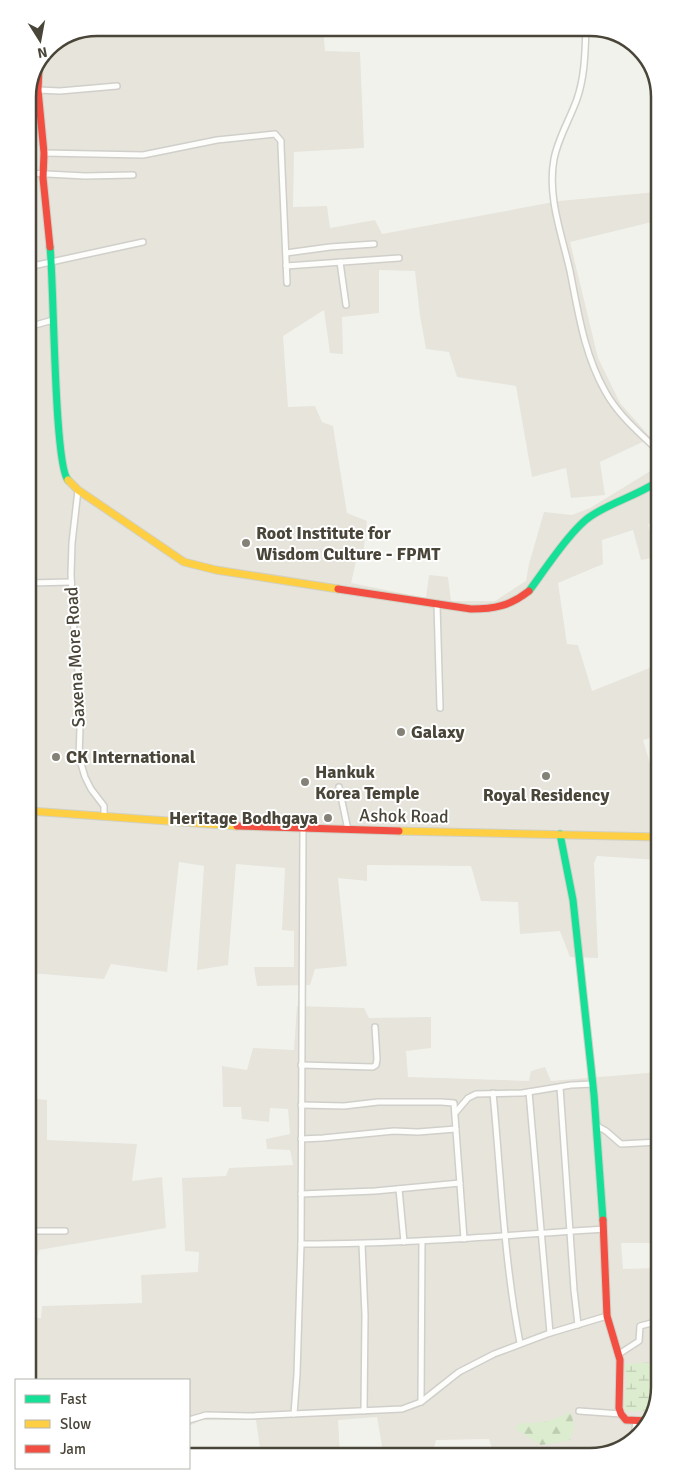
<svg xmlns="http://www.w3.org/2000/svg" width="687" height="1484" font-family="Signika,sans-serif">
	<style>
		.residential { fill: #e6e4db }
		.forest { fill: url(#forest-firs) }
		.wetland { fill: url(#wetland-marsh) }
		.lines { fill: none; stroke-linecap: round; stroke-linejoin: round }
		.street-casing { stroke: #d0cfca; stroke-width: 8 }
		.fast-casing { stroke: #d1d0c4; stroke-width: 9 }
		.slow-casing { stroke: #d1d0c4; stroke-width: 9 }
		.jam-casing { stroke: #d1d0c4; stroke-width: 9 }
		.street { stroke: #fdfdfc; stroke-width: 5 }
		.fast { stroke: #16e098; stroke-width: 7 }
		.slow { stroke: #ffcf43; stroke-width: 7 }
		.jam { stroke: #f24e42; stroke-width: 7 }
		.poi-dot { fill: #848277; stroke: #fff; stroke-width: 2 }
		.labels { text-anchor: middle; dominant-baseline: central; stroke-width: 4; stroke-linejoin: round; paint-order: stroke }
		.poi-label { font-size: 18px; font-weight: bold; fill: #494538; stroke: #fff; text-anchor: start }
		.street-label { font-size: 18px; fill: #494538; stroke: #fff }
		.rim { fill: none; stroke: #494538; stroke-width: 2.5 }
	</style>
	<defs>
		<pattern id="forest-firs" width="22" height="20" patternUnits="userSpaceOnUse" patternTransform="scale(1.25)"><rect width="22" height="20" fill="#dcecce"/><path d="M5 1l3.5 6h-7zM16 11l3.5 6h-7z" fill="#beccb2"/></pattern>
		<pattern id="wetland-marsh" width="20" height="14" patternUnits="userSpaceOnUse" patternTransform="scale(1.25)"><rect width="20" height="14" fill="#dcecce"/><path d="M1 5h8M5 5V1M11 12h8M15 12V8" fill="none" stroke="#beccb2"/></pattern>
	</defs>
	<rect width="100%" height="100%" fill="#f2f2ed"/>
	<g class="residential">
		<polygon points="98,28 323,28 325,51 360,52 364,148 294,152 293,207 327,206 330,228 375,220 382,234 559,201 656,192 656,221 570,242 598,358 620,403 651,438 600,462 605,495 571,498 566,468 532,477 516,386 457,377 449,352 426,349 420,316 415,271 379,270 379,313 342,317 343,354 330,353 324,310 283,336 288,407 315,406 322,422 333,426 347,513 367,521 363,555 357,557 351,583 426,598 429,575 448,577 451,601 495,601 526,581 529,564 544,512 572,515 590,508 657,467 657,522 648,524 657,557 641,560 633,530 602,540 603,564 558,583 567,644 578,645 592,691 657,665 658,736 643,740 658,791 658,860 597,856 594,863 598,958 570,957 560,931 520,934 518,902 481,901 471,866 367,865 367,881 338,878 347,966 315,969 310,985 257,986 254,967 294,967 294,931 282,930 285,868 236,864 228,965 197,970 204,866 179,862 167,972 111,964 104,979 30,973 28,93 48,48"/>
		<polygon points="550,28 589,28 589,31 552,37"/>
		<polygon points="297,1006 364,1008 369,1018 431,1017 431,1048 406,1051 408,1077 529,1081 531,1071 545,1067 551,1081 659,1072 659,1151 651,1152 657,1243 621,1243 623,1269 659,1268 659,1387 648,1426 612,1453 549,1453 492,1449 489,1439 436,1440 432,1454 407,1454 383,1452 377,1417 338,1420 340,1455 261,1455 256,1420 202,1420 189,1426 189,1380 31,1380 31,1318 41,1318 42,1306 142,1303 141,1275 198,1272 199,1252 185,1251 182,1178 226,1176 229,1168 293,1165 290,1150 267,1149 266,1139 290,1134 288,1109 270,1108 269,1122 242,1119 241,1107 223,1107 222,1066 247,1070 253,1048 294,1050"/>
		<polygon points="30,1098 47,1100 47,1140 137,1144 132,1181 162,1177 166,1228 39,1250 33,1275 31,1275"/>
	</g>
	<path class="forest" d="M571,1412L574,1426L570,1440L541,1445L515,1429L519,1423C538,1424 554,1421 571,1412Z"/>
	<polygon class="wetland" points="659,1362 659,1387 652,1411 621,1411 627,1379 624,1364"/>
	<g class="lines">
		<defs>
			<g id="street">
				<path d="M586,28C585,52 585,76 577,99C570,119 558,138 554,159C547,197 562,235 570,271C578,311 584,354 605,391C618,415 638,431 657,450"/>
				<polyline points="38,90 60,91 117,86"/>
				<polyline points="44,153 143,155 217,140 275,134 281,141 281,146 287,283"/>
				<polyline points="28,173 85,176 133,175"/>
				<polyline points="286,253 330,247 374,244"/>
				<polyline points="340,262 346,305"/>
				<polyline points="286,266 399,258"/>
				<polyline points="28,267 143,242"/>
				<polyline points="28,327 53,320"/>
				<polyline points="78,490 72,543 71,574 74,633 81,699 79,757 85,777 91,789 104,806 104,817"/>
				<polyline points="29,583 71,582"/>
				<polyline points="437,605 440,708"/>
				<polyline points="339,787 348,830"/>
				<polyline points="301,1065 373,1067 376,1065 377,1059 375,1027"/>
				<polyline points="560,1087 574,1290 578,1325"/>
				<polyline points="529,1092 550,1333"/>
				<path d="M493,1093C501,1177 504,1261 520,1343"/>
				<polyline points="301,1105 344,1106 378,1102 441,1102 454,1103 464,1239"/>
				<polyline points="456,1112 468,1098 476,1094 522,1093 571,1085 593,1084"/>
				<polyline points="597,1126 606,1131 621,1144 659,1142"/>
				<polyline points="301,1139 323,1138 394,1131 418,1132 456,1129"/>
				<polyline points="399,1189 404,1242"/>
				<polyline points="301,1194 375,1191 460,1183"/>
				<polyline points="31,1231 65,1231"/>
				<path d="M301,1244C402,1244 503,1236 604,1229"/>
				<polyline points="362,1244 365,1315 364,1411"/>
				<polyline points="619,1354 639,1341 640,1326 659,1321"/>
				<polyline points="421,1402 422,1241"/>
				<polyline points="579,1411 621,1414"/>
				<polyline points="294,1414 297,1374 301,1244 303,829"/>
				<polyline points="189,1420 206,1415 248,1416 402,1409 421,1402 459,1372 494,1354 550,1333 607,1316"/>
				<polyline points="634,1436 636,1422"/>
			</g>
			<g id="fast">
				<path d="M50,247C54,281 54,465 68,480"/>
				<path d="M529,591C544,571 572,528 591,516C612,502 636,496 657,482"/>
				<polyline points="560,834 573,900 594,1095 603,1220"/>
			</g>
			<g id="slow">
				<polyline points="68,480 78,490 184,562 216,570 338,589"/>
				<polyline points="30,811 237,826"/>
				<polyline points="399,831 658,837"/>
			</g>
			<g id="jam">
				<polyline points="39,68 38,90 44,153 43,178 50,247"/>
				<path d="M338,589L471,609C494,609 510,606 529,591"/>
				<polyline points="237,826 399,831"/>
				<polyline points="603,1220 607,1316 620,1360 619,1408 621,1414 626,1420 649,1421"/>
			</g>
		</defs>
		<use href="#street" class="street-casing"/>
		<use href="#fast" class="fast-casing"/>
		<use href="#slow" class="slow-casing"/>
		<use href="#jam" class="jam-casing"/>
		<use href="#street" class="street"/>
		<use href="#fast" class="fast"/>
		<use href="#slow" class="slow"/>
		<use href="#jam" class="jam"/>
	</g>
	<g class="poi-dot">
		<circle cx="246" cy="543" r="5"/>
		<circle cx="401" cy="732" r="5"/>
		<circle cx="56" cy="757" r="5"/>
		<circle cx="546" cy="776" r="5"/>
		<circle cx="305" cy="782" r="5"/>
		<circle cx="328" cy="818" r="5"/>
	</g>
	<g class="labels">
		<g class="poi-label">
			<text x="256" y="533">Root Institute for<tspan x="256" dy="21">Wisdom Culture - FPMT</tspan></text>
			<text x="411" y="732">Galaxy</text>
			<text x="66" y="757">CK International</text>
			<text x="315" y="772">Hankuk<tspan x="315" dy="21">Korea Temple</tspan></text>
			<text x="546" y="795" text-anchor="middle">Royal Residency</text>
			<text x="318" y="818" text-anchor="end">Heritage Bodhgaya</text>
		</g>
		<g class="street-label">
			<text transform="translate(75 657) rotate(-93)">Saxena More Road</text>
			<text transform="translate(404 816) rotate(1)">Ashok Road</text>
		</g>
	</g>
	<path d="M0 0H687V1484H0ZM97 36H590A61 61 0 0 1 651 97V1387A61 61 0 0 1 590 1448H97A61 61 0 0 1 36 1387V97A61 61 0 0 1 97 36Z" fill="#fff" fill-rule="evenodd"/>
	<path class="rim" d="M97 36H590A61 61 0 0 1 651 97V1387A61 61 0 0 1 590 1448H97A61 61 0 0 1 36 1387V97A61 61 0 0 1 97 36Z"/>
	<rect x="15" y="1379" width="175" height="90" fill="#ffffff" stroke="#b6b5af"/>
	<rect x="25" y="1395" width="25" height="8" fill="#16e098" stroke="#b6b5af"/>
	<text x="60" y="1404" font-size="15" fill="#494538">Fast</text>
	<rect x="25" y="1420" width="25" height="8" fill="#ffcf43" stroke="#b6b5af"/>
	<text x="60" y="1429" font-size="15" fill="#494538">Slow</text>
	<rect x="25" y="1445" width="25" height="8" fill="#f24e42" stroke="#b6b5af"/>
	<text x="60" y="1454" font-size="15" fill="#494538">Jam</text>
	<g transform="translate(40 40) rotate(169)" stroke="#ffffff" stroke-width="4" paint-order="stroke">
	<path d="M0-4L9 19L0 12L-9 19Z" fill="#494538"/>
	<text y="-8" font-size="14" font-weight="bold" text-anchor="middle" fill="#494538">N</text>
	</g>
</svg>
